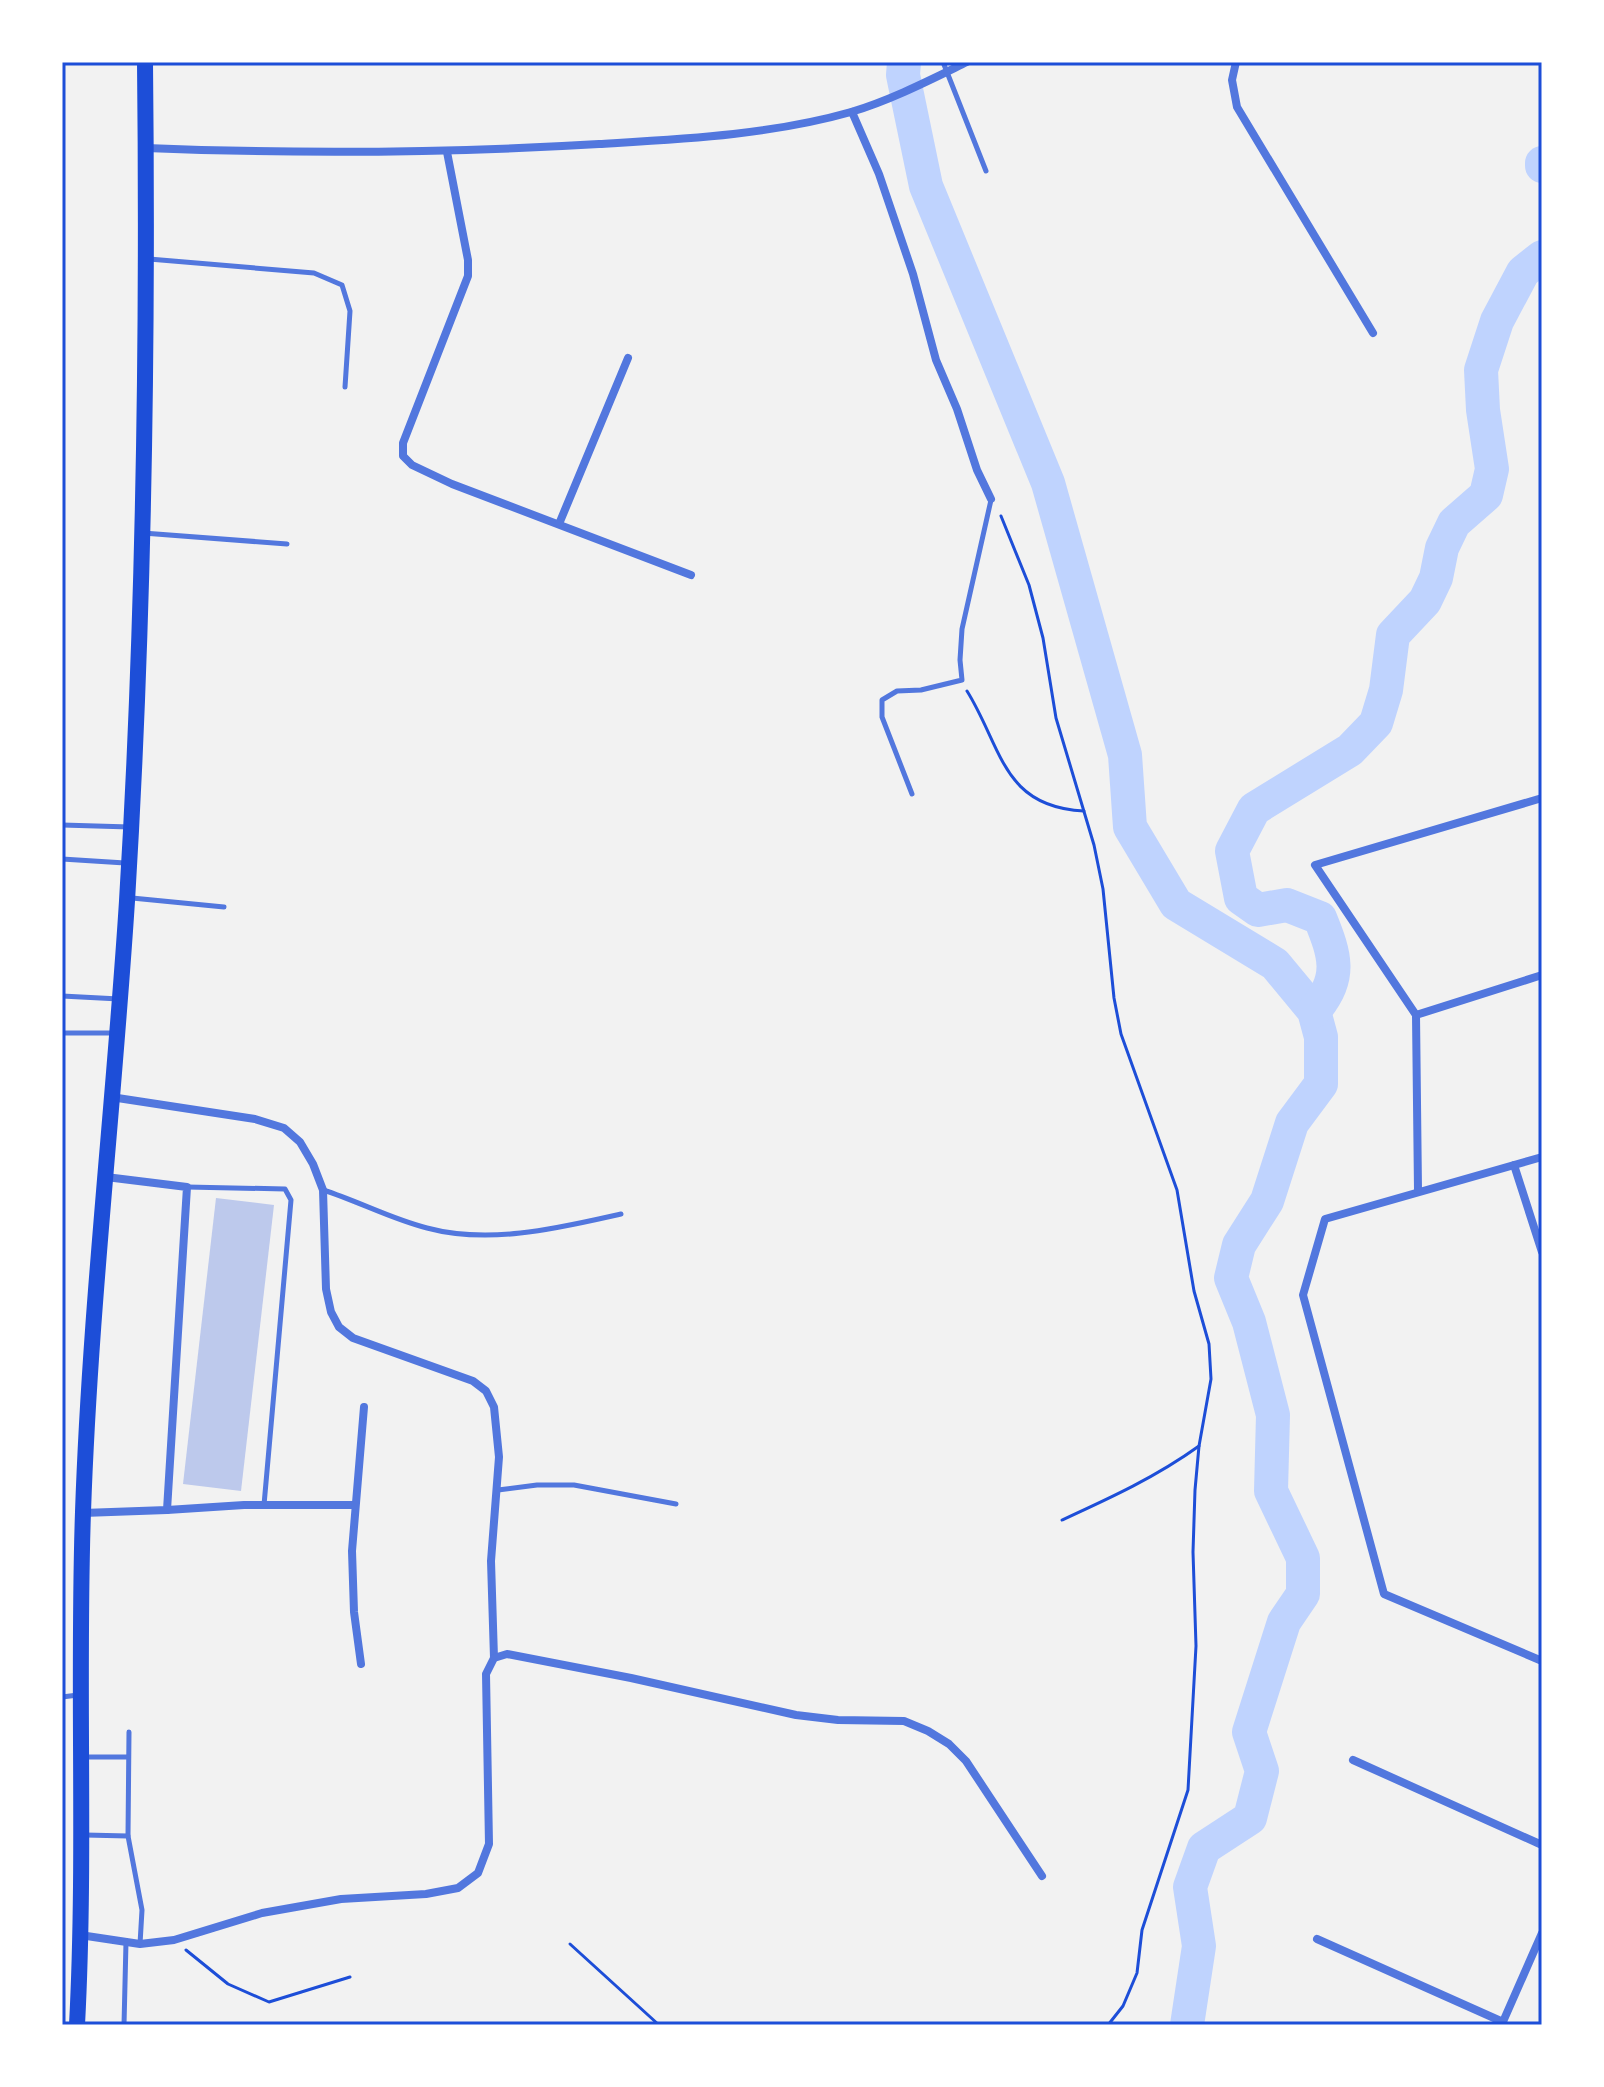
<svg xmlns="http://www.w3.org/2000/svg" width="1604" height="2087" font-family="Karla,sans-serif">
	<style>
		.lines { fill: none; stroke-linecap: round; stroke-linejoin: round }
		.river { stroke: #bfd3fe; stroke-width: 34 }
		.building { fill: #bdc9ec }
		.path { stroke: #1d4ed8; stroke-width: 3 }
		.service { stroke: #5277de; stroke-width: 5 }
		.minor { stroke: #5277de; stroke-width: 8 }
		.primary { stroke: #1d4ed8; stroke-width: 16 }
		.neatline { fill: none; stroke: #1d4ed8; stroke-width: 3 }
	</style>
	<rect width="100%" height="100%" fill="#f2f2f2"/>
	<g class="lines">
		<g class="river">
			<polyline points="904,62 903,75 926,186 1048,483 1125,755 1130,827 1176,904 1275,964 1314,1011 1321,1037 1321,1084 1292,1123 1267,1201 1239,1245 1231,1278 1249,1322 1273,1415 1271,1491 1303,1558 1303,1594 1284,1622 1249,1732 1262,1771 1250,1818 1204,1848 1190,1887 1199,1946 1187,2025"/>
			<polyline points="1542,163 1542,166"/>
			<path d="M1314,1011C1343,978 1335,955 1320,918L1287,905L1258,910L1241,898L1232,851L1254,809L1350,750L1376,723L1386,690L1393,635L1425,601L1436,578L1442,548L1454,523L1486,495L1492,469L1483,410L1481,370L1497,321L1523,272L1542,257"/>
		</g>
	</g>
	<polygon class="building" points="216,1198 274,1205 241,1491 183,1484"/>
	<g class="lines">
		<g class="path">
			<polyline points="1001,516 1029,585 1043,638 1056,718 1094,845 1103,889 1114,998 1121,1034 1177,1190 1194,1291 1209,1344 1211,1379 1199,1446 1195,1490 1193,1552 1196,1646 1188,1790 1142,1930 1137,1973 1123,2006 1108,2025"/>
			<path d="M967,691C1002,747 1002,807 1084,811"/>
			<path d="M1062,1520C1110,1498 1156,1477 1199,1446"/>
			<polyline points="570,1944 659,2025"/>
			<polyline points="186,1950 228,1984 269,2002 350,1977"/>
		</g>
		<g class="service">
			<polyline points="943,62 986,171"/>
			<polyline points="149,259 314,273 342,285 350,311 345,387"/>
			<polyline points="143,533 287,544"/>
			<polyline points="912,794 882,717 882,700 897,691 921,690 962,680 960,660 962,629 991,500"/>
			<polyline points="62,825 130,827"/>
			<polyline points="62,859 125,863"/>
			<polyline points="132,898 224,907"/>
			<polyline points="62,996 119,999"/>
			<polyline points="62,1033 116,1033"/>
			<polyline points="187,1187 285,1189 291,1200 264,1505"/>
			<path d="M323,1190C358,1201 391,1219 427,1228C490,1245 559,1228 621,1214"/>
			<polyline points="498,1490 537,1485 574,1485 676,1504"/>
			<polyline points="62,1697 78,1695"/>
			<polyline points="129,1732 128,1836 142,1910 140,1944"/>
			<polyline points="85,1757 128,1757"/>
			<polyline points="85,1835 128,1836"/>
			<polyline points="124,2025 126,1942"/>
		</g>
		<g class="minor">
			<polyline points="1236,62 1232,80 1237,107 1373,333"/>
			<polyline points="852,112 879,174 913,274 936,360 957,409 977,470 991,499"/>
			<path d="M146,148C297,154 448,153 599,144C683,139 770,135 851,112C891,100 930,80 967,62"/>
			<polyline points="447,152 468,260 468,276 403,443 403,456 412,465 452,484 691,575"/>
			<polyline points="559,524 628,358"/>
			<polyline points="1416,1015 1542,975"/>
			<polyline points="111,1097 255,1119 284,1128 300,1142 313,1164 323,1190 326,1289 331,1312 339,1327 353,1338 473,1381 486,1391 494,1407 499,1457 491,1561 494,1658"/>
			<polyline points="1542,1157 1325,1219 1303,1295 1384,1594 1542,1661"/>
			<polyline points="1514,1165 1542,1252"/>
			<polyline points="1418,1190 1416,1015 1315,865 1542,798"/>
			<polyline points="167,1510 244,1505 353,1505"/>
			<polyline points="83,1513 167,1510 187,1187 106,1177"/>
			<polyline points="361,1664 354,1612 352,1551 364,1407"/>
			<polyline points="1353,1760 1542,1845"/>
			<polyline points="80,1935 140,1944 174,1940 262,1913 341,1899 426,1894 458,1888 478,1873 489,1844 486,1674 494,1658 507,1654 631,1678 796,1715 838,1720 904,1721 928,1731 949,1744 966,1761 1042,1876"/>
			<polyline points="1317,1939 1503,2022"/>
			<polyline points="1502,2024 1542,1933"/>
		</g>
		<path class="primary" d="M77,2025C86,1854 77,1683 83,1512C90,1307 114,1105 127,901C144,622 148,342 145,62"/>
	</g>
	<rect width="1604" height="2087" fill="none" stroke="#ffffff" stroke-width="128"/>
	<rect x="64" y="64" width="1476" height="1959" class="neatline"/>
</svg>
